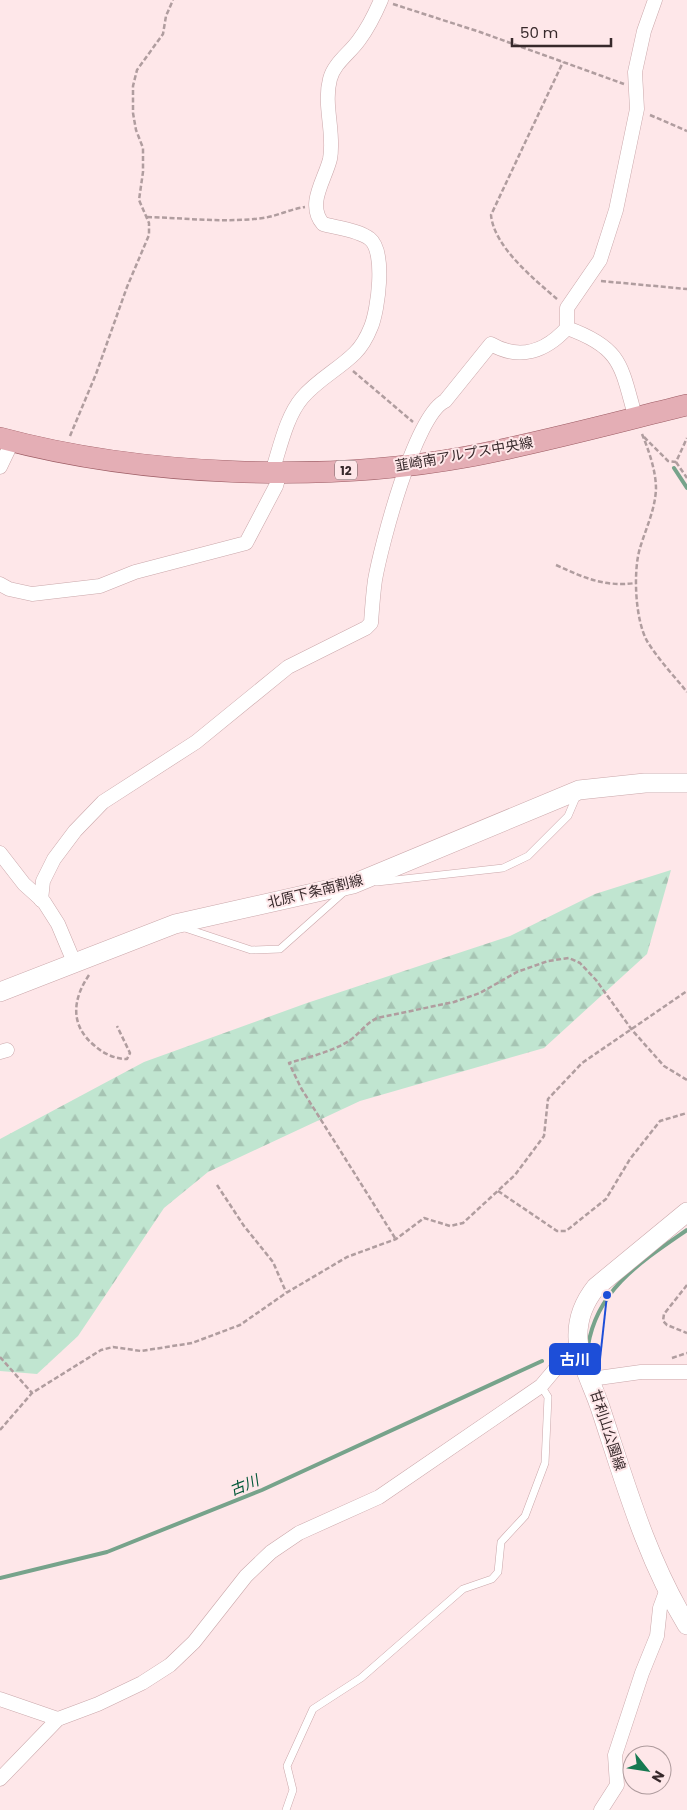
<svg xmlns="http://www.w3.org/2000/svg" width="687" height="1810" font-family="Poppins,'Noto Sans JP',sans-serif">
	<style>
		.forest { fill: url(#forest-firs) }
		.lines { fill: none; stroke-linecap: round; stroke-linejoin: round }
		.stream { stroke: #77a38b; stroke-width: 4 }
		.lane-casing { stroke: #caa7aa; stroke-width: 8 }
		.street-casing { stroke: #caa7aa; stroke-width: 15 }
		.secondary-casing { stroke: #caa7aa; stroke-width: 20 }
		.primary-casing { stroke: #9c5c64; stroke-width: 22 }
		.path { stroke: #b09d9f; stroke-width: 2.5; stroke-dasharray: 5 2.5; stroke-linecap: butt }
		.lane { stroke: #fff; stroke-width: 7 }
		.street { stroke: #fff; stroke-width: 14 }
		.secondary { stroke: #fff; stroke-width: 19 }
		.primary { stroke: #e4aeb5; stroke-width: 21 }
		.labels { text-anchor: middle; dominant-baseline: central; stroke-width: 4; stroke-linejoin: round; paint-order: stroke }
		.shield { fill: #fee7e9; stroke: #736264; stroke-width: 1 }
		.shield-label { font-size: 12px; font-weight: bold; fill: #37292b }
		.street-label { font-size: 14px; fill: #37292b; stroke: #fee7e9 }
		.water-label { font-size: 15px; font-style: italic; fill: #015737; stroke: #fee7e9 }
		.leader { fill: none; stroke: #1d4ed8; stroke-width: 2 }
		.callout-dot { fill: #1d4ed8; stroke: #fee7e9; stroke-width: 2 }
		.callout { fill: #1d4ed8; stroke: #1d4ed8; stroke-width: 2 }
		.callout-label { font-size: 15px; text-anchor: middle; font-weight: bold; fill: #fff }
	</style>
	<defs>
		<pattern id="forest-firs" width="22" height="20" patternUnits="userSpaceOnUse" patternTransform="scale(1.25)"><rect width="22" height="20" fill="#c0e5d0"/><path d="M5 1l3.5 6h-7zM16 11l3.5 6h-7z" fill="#a6c4b3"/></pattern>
	</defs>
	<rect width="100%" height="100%" fill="#fee7e9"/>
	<polygon class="forest" points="671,870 647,954 544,1048 360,1101 208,1172 164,1208 78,1336 37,1374 0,1371 0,1139 144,1062 307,1003 510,936 595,894"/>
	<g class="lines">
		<g class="stream">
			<polyline points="674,468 687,488"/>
			<path d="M588,1346C597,1289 642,1261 687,1230"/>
			<polyline points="0,1578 107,1552 262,1490 542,1361"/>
		</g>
		<defs>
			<g id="lane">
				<polyline points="377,882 503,868 528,856 568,816 577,795"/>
				<polyline points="185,928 251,950 280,949 344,892"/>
				<polyline points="286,1810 293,1790 287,1766 313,1709 361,1678 463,1589 492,1579 498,1572 501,1542 525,1516 545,1463 548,1397 541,1386"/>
			</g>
			<g id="street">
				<path d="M567,328C623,348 621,367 636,419"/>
				<polyline points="0,467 12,442"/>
				<path d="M272,472C280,448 286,417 302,398C317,380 339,369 355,353C362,346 367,337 371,327C378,310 386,252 370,239C359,230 337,228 323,224C306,204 325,180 330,159C335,133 323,105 330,79C334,63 350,53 359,40C368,28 375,14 381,0"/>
				<polyline points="0,584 9,589 32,594 100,586 135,572 246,543 276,486 280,472"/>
				<polyline points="0,853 24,884 44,902 58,924 74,962"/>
				<path d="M41,900L43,881L54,859L75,831L103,802L196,742L288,667L366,628L371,623C372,609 373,594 375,580C381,546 415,415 445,401L491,344C520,361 546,351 567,328V308L600,260L616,210L637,109L635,72L644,31L655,0"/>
				<polyline points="0,1052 7,1050"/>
				<polyline points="591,1379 641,1372 687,1372"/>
				<polyline points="0,1699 58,1719"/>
				<polyline points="0,1779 58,1719 98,1704 142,1683 170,1665 194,1642 246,1576 271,1552 299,1533 379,1497 541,1386 557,1367 579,1351"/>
				<polyline points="601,1810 617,1785 615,1755 642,1673 657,1636 660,1608 667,1589"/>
			</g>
			<g id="secondary">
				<polyline points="0,992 175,924 353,884 579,790 645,783 687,783"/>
				<path d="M687,1212L596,1287C584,1302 577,1320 578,1339C580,1362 593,1386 600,1407C625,1482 646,1558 687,1625"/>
			</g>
			<path id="primary" d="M0,438C141,476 323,483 466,457C541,443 613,423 687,405"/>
		</defs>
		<use href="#lane" class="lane-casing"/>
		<use href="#street" class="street-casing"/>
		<use href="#secondary" class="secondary-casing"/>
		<use href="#primary" class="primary-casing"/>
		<g class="path">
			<polyline points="393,4 480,32 624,84"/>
			<polyline points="650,115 687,131"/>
			<path d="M147,217C186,218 225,223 263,218C278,216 290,209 305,207"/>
			<polyline points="601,281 687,289"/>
			<path d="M557,299C534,279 494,247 491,215L563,62"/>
			<polyline points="353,371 413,422"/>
			<path d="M642,434C649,451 656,471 656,489C655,510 646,528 640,548C633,571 635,619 647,641C658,659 674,676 687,692"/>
			<polyline points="70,436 96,374 127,287 149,235 149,223 139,200 143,172 143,148 136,130 133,113 133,86 137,70 163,34 166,16 173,0"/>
			<polyline points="644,437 668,461 676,462 687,438"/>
			<polyline points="676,462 687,478"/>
			<path d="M556,565C585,578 603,587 636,583"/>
			<path d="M89,975C72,1000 70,1026 95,1046C104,1054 115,1059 127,1059L130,1053L117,1026"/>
			<polyline points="217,1185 244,1226 273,1262 286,1292"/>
			<polyline points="498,1191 557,1231 566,1231 606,1199 630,1159 660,1121 687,1113"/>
			<path d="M395,1238L301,1088L289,1063C309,1057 331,1052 349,1041C359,1034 365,1024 377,1018L454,1002L480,993L517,972L548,961L569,958L580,963L596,980L632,1030L664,1066L687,1080"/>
			<polyline points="687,1285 664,1314 663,1321 667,1325 687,1333"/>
			<polyline points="0,1357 32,1393"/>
			<polyline points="672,1358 687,1353"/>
			<polyline points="0,1430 32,1393 101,1350 113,1347 141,1351 192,1343 240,1325 286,1293 347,1257 396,1239 424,1218 450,1226 463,1223 515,1175 544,1136 548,1099 582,1063 687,991"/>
		</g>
		<use href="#lane" class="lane"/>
		<use href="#street" class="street"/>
		<use href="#secondary" class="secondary"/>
		<use href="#primary" class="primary"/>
	</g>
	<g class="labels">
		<rect class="shield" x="335" y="460.5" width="22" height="19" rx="4"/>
		<g class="shield-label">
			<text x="346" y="470">12</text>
		</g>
		<g class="street-label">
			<text transform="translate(464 454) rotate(-10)">韮崎南アルプス中央線</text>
			<text transform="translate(315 891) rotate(-14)">北原下条南割線</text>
			<text transform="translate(608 1430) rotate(72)">甘利山公園線</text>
		</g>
		<g class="water-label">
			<text transform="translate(244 1485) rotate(-22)">古川</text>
		</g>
	</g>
	<path class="leader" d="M607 1295L600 1359"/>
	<circle class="callout-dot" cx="607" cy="1295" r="5"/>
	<rect class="callout" x="550" y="1344" width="50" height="30" rx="5"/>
	<g class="callout-label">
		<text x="575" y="1365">古川</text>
	</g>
	<g transform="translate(647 1770) rotate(120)"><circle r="24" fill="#fee7e9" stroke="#ae9b9d"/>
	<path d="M0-4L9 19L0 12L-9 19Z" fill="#167951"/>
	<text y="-8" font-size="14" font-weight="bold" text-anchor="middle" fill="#37292b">N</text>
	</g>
	<path d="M512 38v8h99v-8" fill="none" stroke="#37292b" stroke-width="2.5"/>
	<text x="520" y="38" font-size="15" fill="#37292b" stroke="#fee7e9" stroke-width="4" paint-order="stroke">50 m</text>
</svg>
